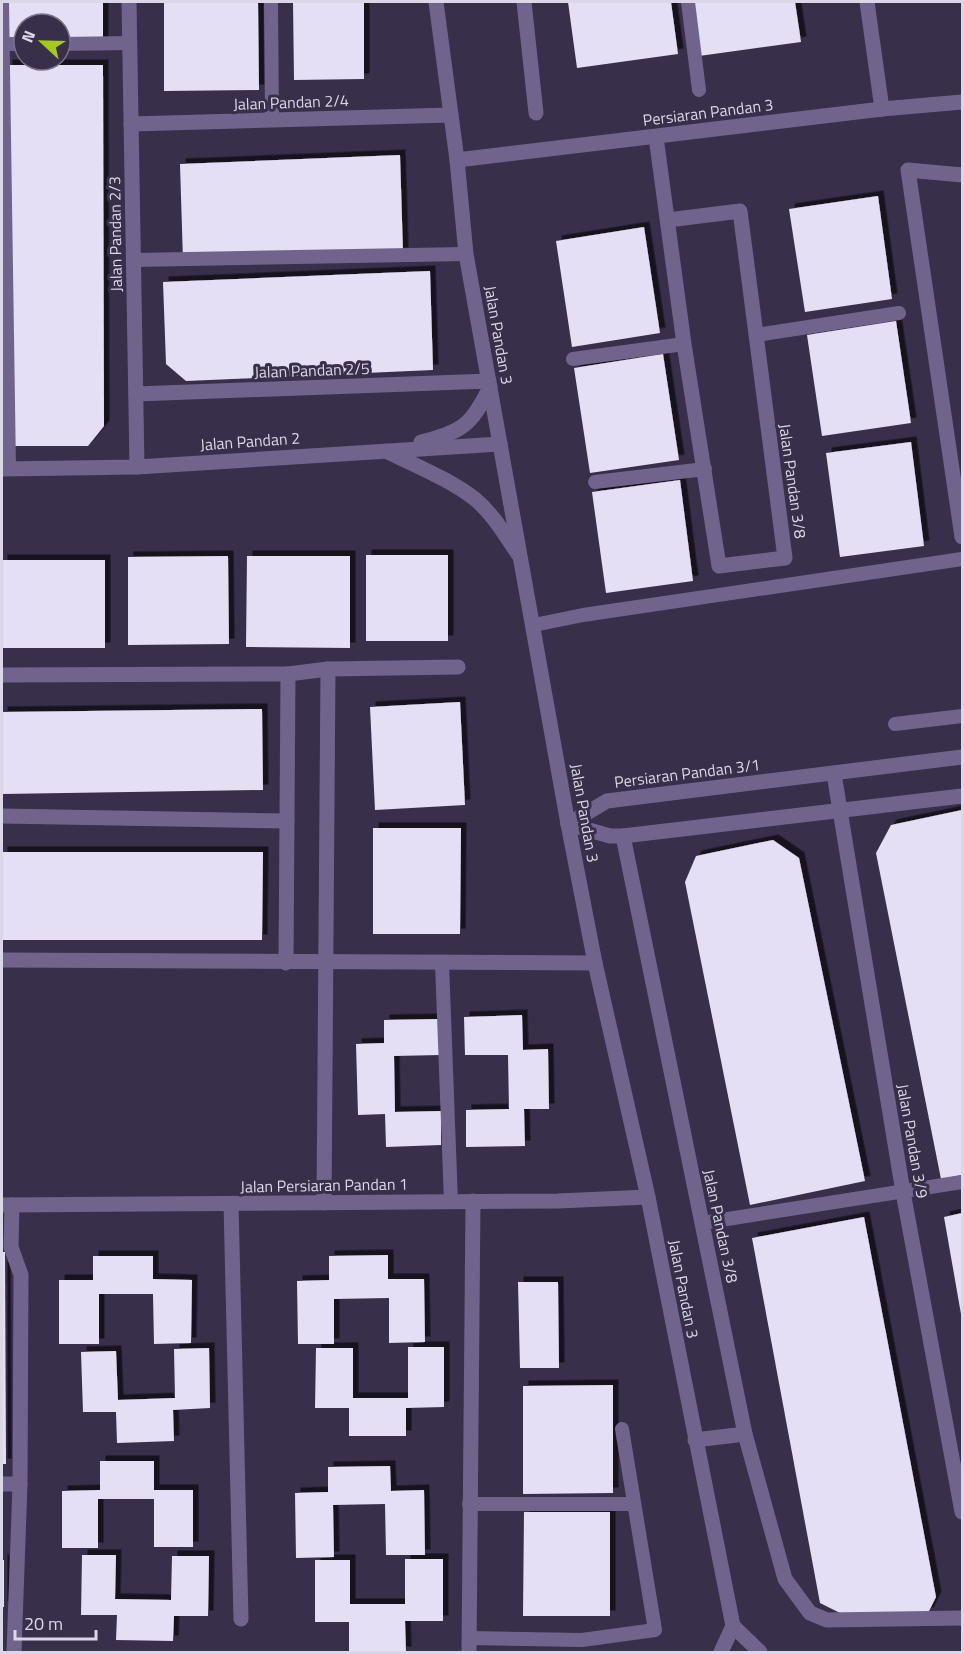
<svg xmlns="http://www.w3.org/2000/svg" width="964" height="1654" font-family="'Titillium Web',sans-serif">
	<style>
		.building { fill: #e5dff6; filter: url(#shadow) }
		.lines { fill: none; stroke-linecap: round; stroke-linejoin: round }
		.lane { stroke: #71648c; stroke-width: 14 }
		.street { stroke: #71648c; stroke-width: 15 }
		.labels { text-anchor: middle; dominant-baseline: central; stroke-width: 6; stroke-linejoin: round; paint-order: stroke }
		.street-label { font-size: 16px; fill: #dcd7e8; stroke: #382f4a }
	</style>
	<defs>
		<filter id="shadow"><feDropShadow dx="5.5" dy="-5.5" stdDeviation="0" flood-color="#0009"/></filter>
	</defs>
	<rect width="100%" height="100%" fill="#382f4a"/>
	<g class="building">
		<polygon points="7,2 103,2 103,43 60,44 60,24 24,24 24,44 7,44"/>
		<polygon points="164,2 258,2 259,90 164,91"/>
		<polygon points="293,2 364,2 364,79 294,80"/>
		<polygon points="568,2 671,2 678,54 577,68"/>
		<polygon points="692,2 795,2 801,42 699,56"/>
		<polygon points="7,65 103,65 104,426 88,446 8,446"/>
		<polygon points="400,155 403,253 183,261 180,164"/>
		<polygon points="878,196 892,299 805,312 789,209"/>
		<polygon points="644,227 660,333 572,347 556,241"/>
		<polygon points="430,271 433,370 186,381 166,364 163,282"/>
		<polygon points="896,321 911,423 822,436 807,335"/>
		<polygon points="663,354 679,460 590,473 574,368"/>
		<polygon points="911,442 924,546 840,557 826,453"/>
		<polygon points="680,480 693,581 606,593 592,492"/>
		<rect x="366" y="555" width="82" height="86"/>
		<polygon points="228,556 229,644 128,645 128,557"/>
		<polygon points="247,556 350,556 350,648 246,647"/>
		<rect x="2" y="560" width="103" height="88"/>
		<polygon points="460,702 465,805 375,810 370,707"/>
		<polygon points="262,709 263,790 2,794 2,712"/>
		<polygon points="962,810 962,1175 941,1179 876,853 891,825"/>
		<polygon points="373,828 461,828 460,934 373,934"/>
		<polygon points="773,840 799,858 865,1181 750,1205 685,882 696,856"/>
		<polygon points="2,852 263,852 262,940 2,940"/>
		<polygon points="522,1015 523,1050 548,1049 549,1109 524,1109 525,1146 466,1147 466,1110 509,1109 508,1055 465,1055 464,1017"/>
		<polygon points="439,1019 440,1055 394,1056 395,1112 441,1111 441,1145 386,1147 385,1114 358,1115 356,1044 384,1043 384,1020"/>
		<polygon points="962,1213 962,1314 961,1314 944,1217"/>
		<polygon points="864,1217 936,1597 928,1613 842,1614 820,1603 752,1238"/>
		<polygon points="2,1252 5,1252 6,1464 2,1464"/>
		<polygon points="388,1255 388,1279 424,1279 425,1342 389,1343 389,1298 334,1299 334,1344 298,1344 297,1281 329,1280 329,1256"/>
		<polygon points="93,1256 153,1256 153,1279 192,1280 191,1343 154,1344 153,1294 99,1294 99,1344 59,1344 59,1280 93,1280"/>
		<polygon points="518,1282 558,1282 559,1368 520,1368"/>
		<polygon points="408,1347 444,1347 444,1407 406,1408 406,1436 349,1436 349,1408 315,1408 316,1348 353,1348 353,1398 408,1398"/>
		<polygon points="209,1348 210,1408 173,1410 174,1441 117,1443 116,1412 83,1412 81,1352 116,1351 118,1400 175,1398 174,1349"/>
		<polygon points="613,1385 613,1493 523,1494 523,1386"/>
		<polygon points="100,1461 154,1461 154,1490 193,1490 193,1547 154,1547 154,1499 98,1499 98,1548 62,1548 62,1491 100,1490"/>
		<polygon points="390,1466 391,1491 424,1490 425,1555 386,1555 385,1504 333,1505 334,1557 296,1558 295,1493 328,1492 328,1467"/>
		<polygon points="524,1512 610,1512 610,1616 523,1616"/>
		<polygon points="82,1555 116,1555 115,1599 171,1600 172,1556 209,1556 208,1616 174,1616 173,1641 116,1640 117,1615 81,1615"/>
		<polygon points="405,1559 443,1559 443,1621 405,1621 406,1652 349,1652 349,1622 315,1622 315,1560 350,1560 350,1604 405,1604"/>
		<rect x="2" y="1560" width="2" height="47"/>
	</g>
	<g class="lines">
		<g class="lane">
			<polyline points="2,2 9,469"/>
			<polyline points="271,2 272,120"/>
			<polyline points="688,2 699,90"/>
			<polyline points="2,44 24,44"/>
			<polyline points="60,44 130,43"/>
			<polyline points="133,260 466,254"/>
			<polyline points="756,335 899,313"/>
			<polyline points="573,359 684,344"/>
			<polyline points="595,482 705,469"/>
			<polyline points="534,625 583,615 962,559"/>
			<polyline points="895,724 962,716"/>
			<polyline points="442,963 451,1202"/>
			<polyline points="702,1223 962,1182"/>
			<polyline points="469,1504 634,1504"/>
			<polyline points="469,1638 582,1640 655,1630 622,1429"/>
		</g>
		<g class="street">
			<polyline points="129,2 137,467"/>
			<polyline points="436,2 457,160 466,254 568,824 595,963 648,1197 733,1626 721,1652"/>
			<polyline points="524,2 536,113"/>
			<polyline points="867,2 882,109"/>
			<polyline points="131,124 451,115"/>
			<polyline points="656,137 684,344 719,566 785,558 740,211 668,220"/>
			<polyline points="457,160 882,109 962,102"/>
			<polyline points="962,175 908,170 962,537"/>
			<polyline points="136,394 489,381"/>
			<path d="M421,442C463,431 471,426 490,387"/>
			<path d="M386,451C416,466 449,479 475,499C493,514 505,535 518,554"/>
			<polyline points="2,469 137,467 500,444"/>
			<polyline points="2,675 288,674 328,669 458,667"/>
			<polyline points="834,774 903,1192 962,1512"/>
			<polyline points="2,816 287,821"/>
			<polyline points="568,824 607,801 962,757"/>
			<polyline points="568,824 610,836 623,836 962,796"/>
			<polyline points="623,836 745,1434 785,1579 810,1613 827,1620 962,1618"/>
			<polyline points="2,960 595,963"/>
			<polyline points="286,963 288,674"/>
			<polyline points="324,1203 328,669"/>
			<polyline points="231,1204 241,1619"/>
			<polyline points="2,1205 558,1201 648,1197"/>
			<polyline points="12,1205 11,1247 21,1275 20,1484 14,1652"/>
			<polyline points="695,1440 745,1434"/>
			<polyline points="2,1484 20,1484"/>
			<polyline points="733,1626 760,1652"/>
			<polyline points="469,1652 473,1201"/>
		</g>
	</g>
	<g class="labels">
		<g class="street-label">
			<text transform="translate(291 102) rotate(-2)">Jalan Pandan 2/4</text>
			<text transform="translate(708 112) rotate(-7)">Persiaran Pandan 3</text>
			<text transform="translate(115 234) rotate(-91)">Jalan Pandan 2/3</text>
			<text transform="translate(499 335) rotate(80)">Jalan Pandan 3</text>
			<text transform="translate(312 370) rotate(-2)">Jalan Pandan 2/5</text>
			<text transform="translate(250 441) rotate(-4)">Jalan Pandan 2</text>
			<text transform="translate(793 481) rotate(82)">Jalan Pandan 3/8</text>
			<text transform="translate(687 773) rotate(-7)">Persiaran Pandan 3/1</text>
			<text transform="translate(585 813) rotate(80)">Jalan Pandan 3</text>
			<text transform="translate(913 1141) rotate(80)">Jalan Pandan 3/9</text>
			<text transform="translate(324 1185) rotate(-1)">Jalan Persiaran Pandan 1</text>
			<text transform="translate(721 1226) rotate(78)">Jalan Pandan 3/8</text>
			<text transform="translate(684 1289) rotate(79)">Jalan Pandan 3</text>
		</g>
	</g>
	<rect width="964" height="1654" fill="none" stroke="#dcd7e8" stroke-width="6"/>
	<g transform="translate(42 42) rotate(292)"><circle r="28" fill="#382f4a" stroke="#7a7289" stroke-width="1.5"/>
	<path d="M0-4.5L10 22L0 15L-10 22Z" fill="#a7c81e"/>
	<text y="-9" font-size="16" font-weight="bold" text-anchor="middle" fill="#dcd7e8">N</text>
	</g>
	<path d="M15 1630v9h81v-9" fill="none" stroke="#dcd7e8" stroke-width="3"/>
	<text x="24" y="1630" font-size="18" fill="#dcd7e8" stroke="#382f4a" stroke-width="4.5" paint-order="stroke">20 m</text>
</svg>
